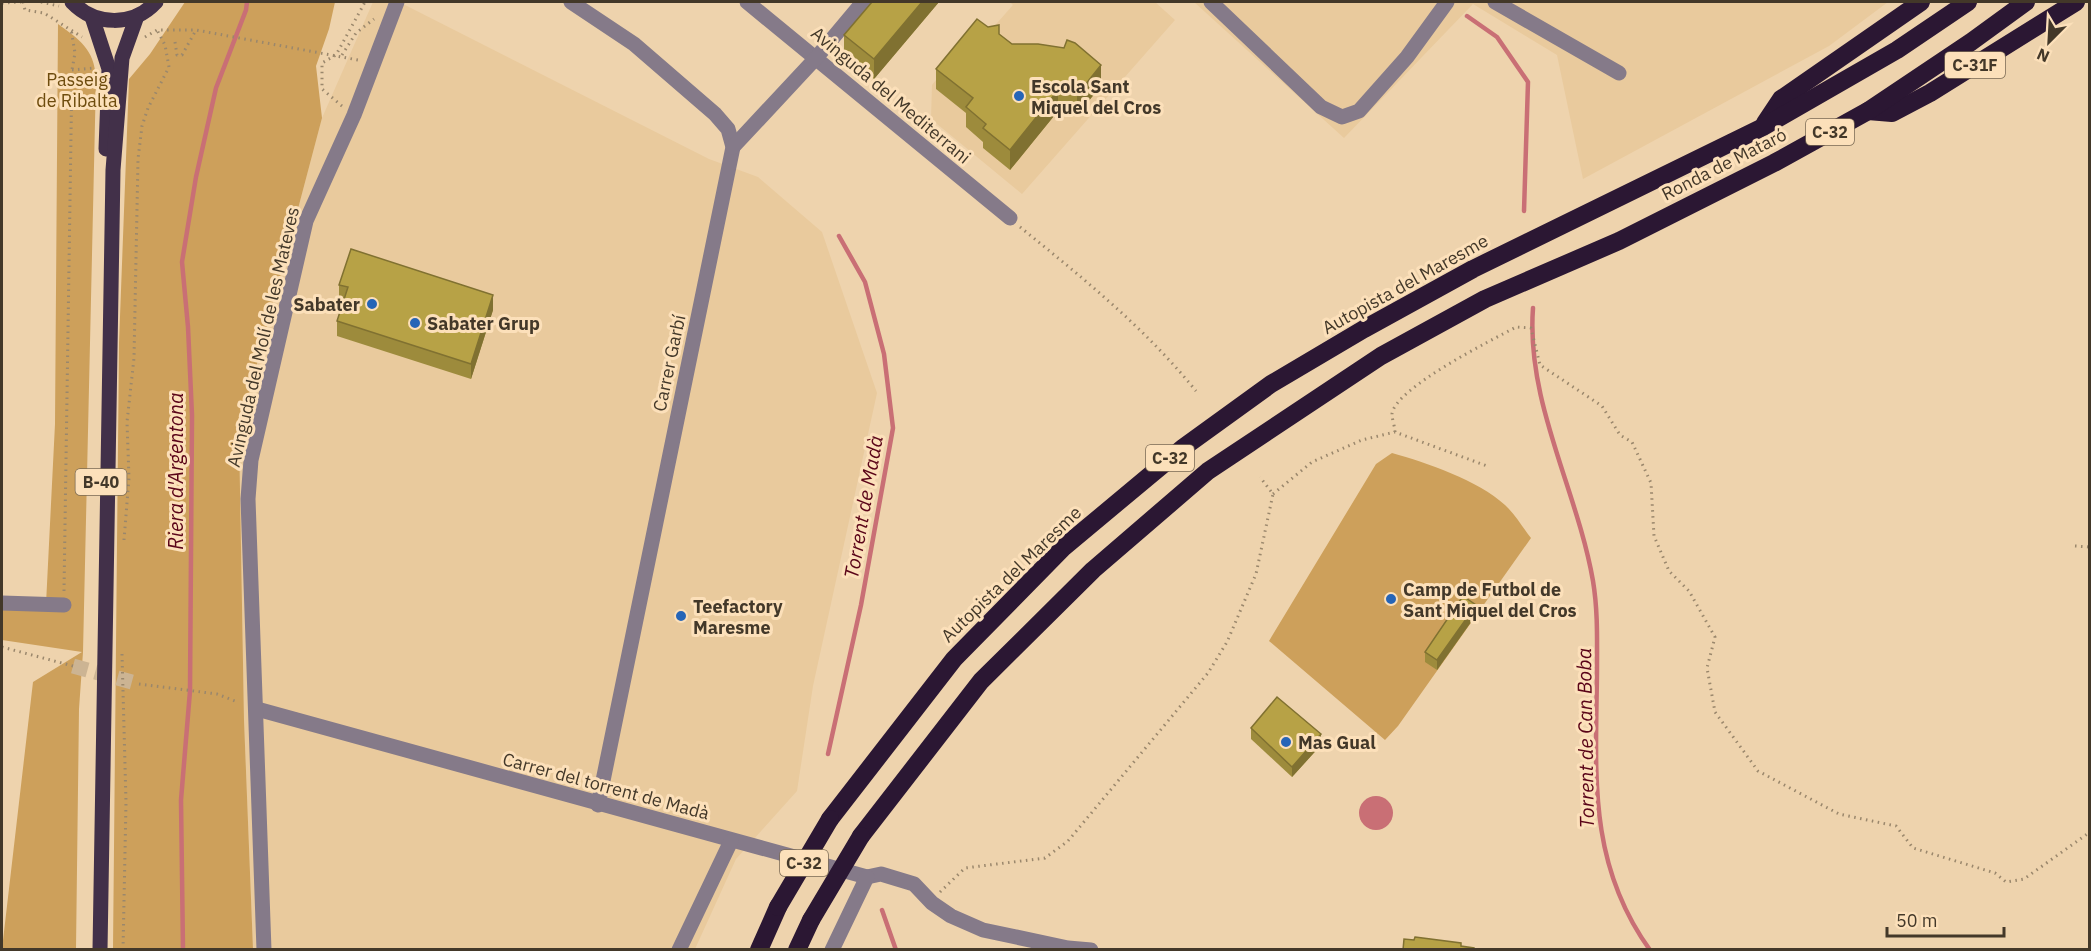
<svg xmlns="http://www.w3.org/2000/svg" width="2091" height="951" font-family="'IBM Plex Sans',sans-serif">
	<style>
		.built { fill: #e9ca9d }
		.green { fill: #cda05b }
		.water { fill: #c96f75 }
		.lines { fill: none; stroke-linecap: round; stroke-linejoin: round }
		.stream { stroke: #c96f75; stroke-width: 4.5 }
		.minor-tunnel { stroke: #ccb493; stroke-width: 15; stroke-dasharray: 15 8; stroke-linecap: butt }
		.path { stroke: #9a876c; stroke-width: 3; stroke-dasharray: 1.5 4.5; stroke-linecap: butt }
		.minor { stroke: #857a89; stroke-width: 15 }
		.major { stroke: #423049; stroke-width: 15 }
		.highway { stroke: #2b1733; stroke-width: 18 }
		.highway-bridge { stroke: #2b1733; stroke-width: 18 }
		.wall { fill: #9d8b3c }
		.shaded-wall { fill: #807131 }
		.building { fill: #b7a246; stroke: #807131; stroke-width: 1.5 }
		.poi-dot { fill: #2665b7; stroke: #fce0ba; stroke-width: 2 }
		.labels { text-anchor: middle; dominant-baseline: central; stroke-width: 6; stroke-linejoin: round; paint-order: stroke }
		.shield { fill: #fce0ba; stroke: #7a6a54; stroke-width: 1.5 }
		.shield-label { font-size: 16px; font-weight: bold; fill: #433829 }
		.park-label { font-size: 18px; fill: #6e4c0e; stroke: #fce0ba }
		.poi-label { font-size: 18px; font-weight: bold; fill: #433829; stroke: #fce0ba; text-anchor: start }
		.street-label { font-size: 18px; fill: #433829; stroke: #fce0ba }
		.water-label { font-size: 20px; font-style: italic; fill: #5a0418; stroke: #fce0ba }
	</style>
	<rect width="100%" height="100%" fill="#eed3ad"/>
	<g class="built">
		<polygon points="373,2 396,2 405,5 709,159 758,177 822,232 877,393 813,686 797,791 736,859 695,949 253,949 244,720 239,432 322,118"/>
		<polygon points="1010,2 1155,2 1175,20 1022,194 931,119 932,85 968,40 990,31 1013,5"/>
		<polygon points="1194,2 1888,2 1829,46 1583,179 1557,55 1473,4 1344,138"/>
	</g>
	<g class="green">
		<polygon points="185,2 335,2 329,29 316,66 322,118 239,432 244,720 253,949 113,949 119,343 129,79 150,54"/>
		<path d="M58,24C80,40 94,49 96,78L83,652L79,709L76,949H2L33,682L82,652L2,640V605L46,604L55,424Z"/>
		<path d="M1392,453C1427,463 1478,480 1505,505C1515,514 1523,528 1531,538L1398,726L1385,740L1269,641L1376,464Z"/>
	</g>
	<circle class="water" cx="1376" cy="813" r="17"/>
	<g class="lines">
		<g class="stream">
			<polyline points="1467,16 1497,37 1528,82 1524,211"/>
			<path d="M1533,308C1526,403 1577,489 1593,581C1598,611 1597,641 1597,671C1596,773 1587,863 1650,950"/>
			<polyline points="828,754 861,605 893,428 884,354 865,282 839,236"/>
			<polyline points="882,910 896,950"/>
			<polyline points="183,950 181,800 190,691 192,415 188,327 182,262 196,177 216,88 246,10 247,2"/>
		</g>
		<polyline class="minor-tunnel" points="73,666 139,684"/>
		<g class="path">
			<polyline points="23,2 25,10 44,13 82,37"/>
			<polyline points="41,2 59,6"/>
			<polyline points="2,3 21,2"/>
			<polyline points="145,37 157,30 196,30 358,60"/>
			<polyline points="175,42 177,55 182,55 196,30"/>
			<polyline points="342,55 356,33 374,19"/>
			<polyline points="72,70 94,68"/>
			<polyline points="342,106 322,89 322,63 336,55 365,2"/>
			<path d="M1020,227C1083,278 1145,328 1196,391"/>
			<path d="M1395,432C1395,427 1392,419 1392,414C1395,388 1492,340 1516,327L1531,328L1540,365L1602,406L1620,435L1632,442L1651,483L1654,536L1669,571L1689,591L1715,637L1707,668L1715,712L1758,771L1839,814L1896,826L1913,848L1995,873L2006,882L2024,879L2090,832"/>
			<polyline points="1273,494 1312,462 1362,440 1395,432 1487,466"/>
			<polyline points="124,540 129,478 127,422 134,358 138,159 142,126 148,108 169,67 165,45 157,30"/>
			<polyline points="2075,546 2090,547"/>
			<polyline points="64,591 72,70 75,53 71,29"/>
			<polyline points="2,647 73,666"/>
			<polyline points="122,654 126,802 123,950"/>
			<polyline points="139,684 217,694 235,701"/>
			<polyline points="940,892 965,868 1045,858 1068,841 1208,673 1227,642 1256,574 1273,494 1260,477"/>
		</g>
		<g class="minor">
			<polyline points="571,2 634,44 715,114 728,129 733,147 598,805"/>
			<polyline points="747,2 1010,218"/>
			<polyline points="1211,2 1321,107 1342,117 1359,111 1407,57 1447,2"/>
			<polyline points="1495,2 1619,73"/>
			<polyline points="733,147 816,58 863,2"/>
			<polyline points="2,603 64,605"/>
			<polyline points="257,709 867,877 881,874 914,884 932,903 951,916 983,930 1068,948 1091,950"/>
			<polyline points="264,950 248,499 251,460 306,221 354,115 397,2"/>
			<polyline points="679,950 731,841"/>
			<polyline points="832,950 867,877"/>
		</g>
		<g class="major">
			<path d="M72,2C95,26 133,27 156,2"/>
			<polyline points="92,17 109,69 106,149"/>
			<polyline points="100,950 113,170 122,58 137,16"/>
		</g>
		<g class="highway">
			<polyline points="1868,111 1892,113 1930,93 2076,2"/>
			<polyline points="1765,123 1781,99 1921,2"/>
			<polyline points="830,819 954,659 1064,547 1184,447 1271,384 1364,329 1473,269 1763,127 1897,50 1968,2"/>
			<polyline points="861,836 981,681 1093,570 1208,471 1381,356 1485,299 1619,241 1774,163 1868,111 1971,42 2026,2"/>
			<polyline points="759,950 778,907"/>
			<polyline points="797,950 811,920"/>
		</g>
		<g class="highway-bridge">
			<polyline points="778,907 830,819"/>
			<polyline points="811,920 861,836"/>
		</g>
	</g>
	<g class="wall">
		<polygon points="872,2 939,2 874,79 844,55 844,35"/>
		<polygon points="999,34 1012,44 1101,86 1077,115 1074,112 1058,111 1010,170 983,148 983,142 966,127 966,113 936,89 936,69"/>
		<polygon points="339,285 493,310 471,379 337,336 337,321 343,301 339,300"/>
		<polygon points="1476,615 1437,670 1425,662 1425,652"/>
		<polygon points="1251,728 1321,745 1292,777 1251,739"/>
	</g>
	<g class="shaded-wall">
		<polygon points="922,2 939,2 874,79 874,59"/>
		<polygon points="1101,65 1101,86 1077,115 1077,95"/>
		<polygon points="1058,90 1058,111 1010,170 1010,150"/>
		<polygon points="493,295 493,310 471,379 471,364"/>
		<polygon points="1476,605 1476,615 1437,670 1437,660"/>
		<polygon points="1321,734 1321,745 1292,777 1292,767"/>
	</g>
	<g class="building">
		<polygon points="872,2 922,2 874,59 844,35"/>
		<polygon points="977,19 988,27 999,25 999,34 1012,44 1038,44 1064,48 1067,40 1075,43 1101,65 1077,95 1074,92 1058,90 1010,150 983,128 986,124 966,107 973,98 936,69"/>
		<polygon points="351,249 493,295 471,364 337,321 348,287 339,285"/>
		<polygon points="1463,596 1476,605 1437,660 1425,652"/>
		<polygon points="1277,697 1321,734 1292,767 1251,728"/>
		<polygon points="1415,937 1461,943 1461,946 1474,948 1474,950 1403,950 1404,939 1414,940"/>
	</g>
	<g class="poi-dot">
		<circle cx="1019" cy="96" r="6"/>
		<circle cx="372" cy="304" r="6"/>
		<circle cx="415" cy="323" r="6"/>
		<circle cx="1391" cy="599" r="6"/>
		<circle cx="681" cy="616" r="6"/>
		<circle cx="1286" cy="742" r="6"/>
	</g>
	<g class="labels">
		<g class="shield">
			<rect x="1945" y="52" width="60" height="26" rx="4.5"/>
			<rect x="1806" y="119" width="48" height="26" rx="4.5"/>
			<rect x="1146" y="445" width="48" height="26" rx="4.5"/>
			<rect x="75.5" y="469" width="51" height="26" rx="4.5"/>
			<rect x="780" y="850" width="48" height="26" rx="4.5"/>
		</g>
		<g class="shield-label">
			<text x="1975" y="65">C-31F</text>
			<text x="1830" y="132">C-32</text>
			<text x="1170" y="458">C-32</text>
			<text x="101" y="482">B-40</text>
			<text x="804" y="863">C-32</text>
		</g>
		<g class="park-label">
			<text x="77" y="79">Passeig<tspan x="77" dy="21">de Ribalta</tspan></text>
		</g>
		<g class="poi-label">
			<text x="1031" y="86">Escola Sant<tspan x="1031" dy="21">Miquel del Cros</tspan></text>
			<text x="360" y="304" text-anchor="end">Sabater</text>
			<text x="427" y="323">Sabater Grup</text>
			<text x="1403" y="589">Camp de Futbol de<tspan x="1403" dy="21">Sant Miquel del Cros</tspan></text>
			<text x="693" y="606">Teefactory<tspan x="693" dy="21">Maresme</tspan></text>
			<text x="1298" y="742">Mas Gual</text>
		</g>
		<g class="street-label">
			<text transform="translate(891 95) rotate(40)">Avinguda del Mediterrani</text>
			<text transform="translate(1724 164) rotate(-27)">Ronda de Mataró</text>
			<text transform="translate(1405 284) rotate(-29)">Autopista del Maresme</text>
			<text transform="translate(263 337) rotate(-77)">Avinguda del Molí de les Mateves</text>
			<text transform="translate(669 363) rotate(-78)">Carrer Garbí</text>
			<text transform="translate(1011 574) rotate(-44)">Autopista del Maresme</text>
			<text transform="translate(606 786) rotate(15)">Carrer del torrent de Madà</text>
		</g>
		<g class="water-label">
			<text transform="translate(175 471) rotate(-90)">Riera d'Argentona</text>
			<text transform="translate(863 507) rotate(-80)">Torrent de Madà</text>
			<text transform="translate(1585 738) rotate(-91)">Torrent de Can Boba</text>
		</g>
	</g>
	<rect width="2091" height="951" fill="none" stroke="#433829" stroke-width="6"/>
	<g transform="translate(2049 42) rotate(204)" stroke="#fce0ba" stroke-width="4.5" paint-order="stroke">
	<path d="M0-4.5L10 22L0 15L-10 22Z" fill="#433829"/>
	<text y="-9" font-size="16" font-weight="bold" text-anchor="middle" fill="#433829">N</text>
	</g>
	<path d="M1887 927v9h117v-9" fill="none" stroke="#433829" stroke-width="3"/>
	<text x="1896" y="927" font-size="18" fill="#433829" stroke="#fce0ba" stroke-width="4.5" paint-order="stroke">50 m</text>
</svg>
